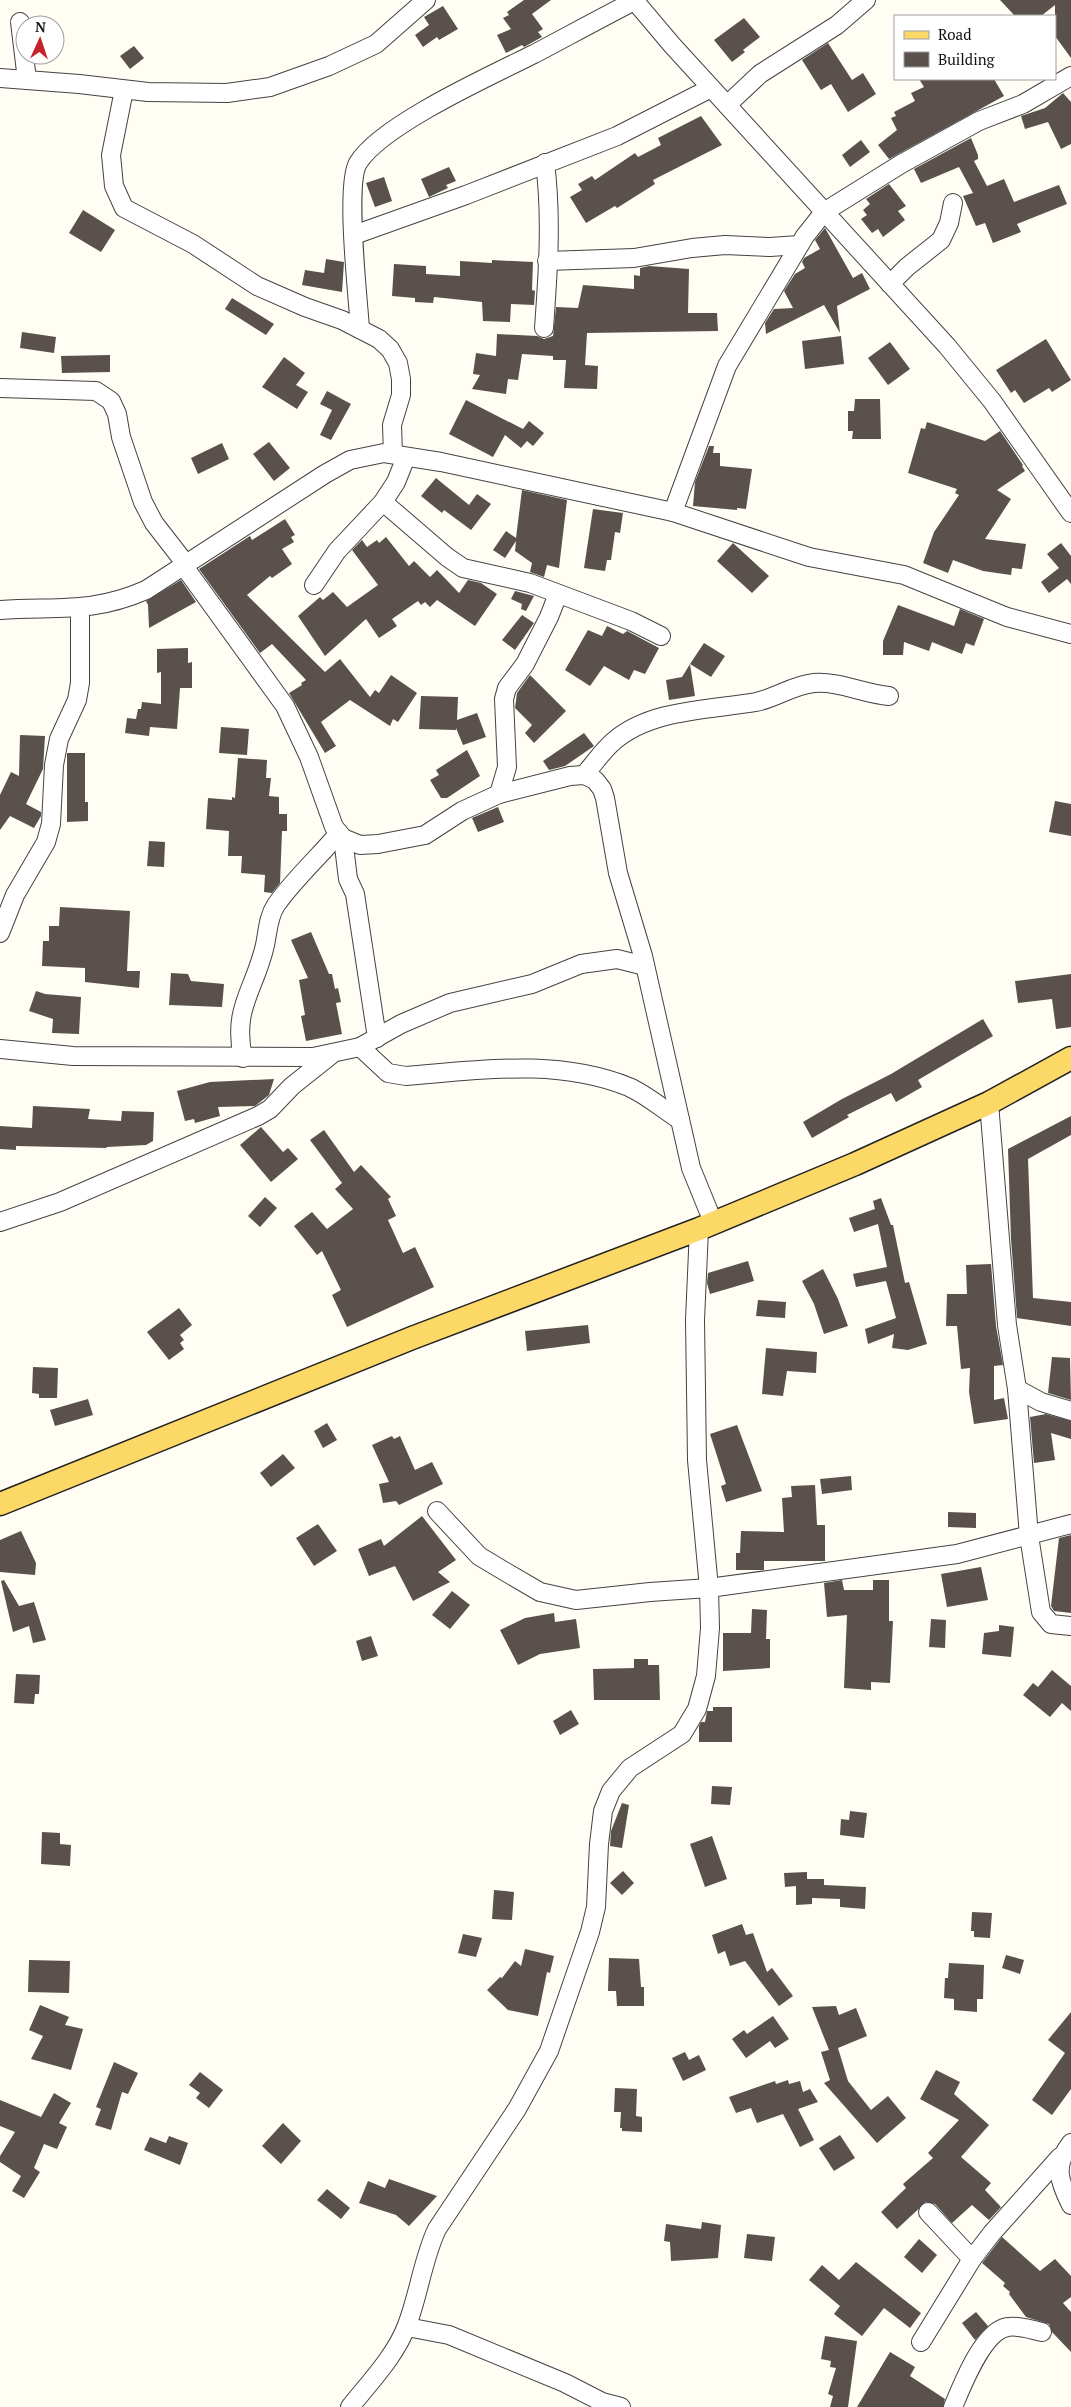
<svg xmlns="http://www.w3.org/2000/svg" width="1071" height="2407" font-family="'PT Serif',serif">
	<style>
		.building { fill: #5a514c }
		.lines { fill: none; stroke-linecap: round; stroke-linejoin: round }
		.minor-casing { stroke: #434343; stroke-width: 20 }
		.major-casing { stroke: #212121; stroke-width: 25 }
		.minor { stroke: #fff; stroke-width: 18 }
		.major { stroke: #fcd867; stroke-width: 22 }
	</style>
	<rect width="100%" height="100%" fill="#fffdf4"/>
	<g class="building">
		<polygon points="524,0 551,0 532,14 543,29 538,32 542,37 524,47 522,45 506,53 497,35 511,29 503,18 509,15 507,12"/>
		<polygon points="1000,0 1071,0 1071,58 1055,36 1055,5 1041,16 1015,16"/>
		<polygon points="443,6 458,29 439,40 437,37 423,47 415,35 429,25 424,17"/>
		<polygon points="744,18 760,37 743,50 745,52 732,62 714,40"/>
		<polygon points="828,43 852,80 863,73 876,94 848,112 831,84 821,90 802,60"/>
		<polygon points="134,46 144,58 130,69 120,56"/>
		<polygon points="919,79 994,79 1004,96 889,159 878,145 897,130 891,118 896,116 894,112 915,101 911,93 924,87"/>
		<polygon points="1063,93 1071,102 1071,144 1061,149 1048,122 1025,129 1021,116 1045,108"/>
		<polygon points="701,116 722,145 653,180 655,184 617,208 615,206 586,223 570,197 582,190 578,184 592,176 595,180 635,153 638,157 661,145 658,138"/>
		<polygon points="971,138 978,155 978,159 974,161 987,186 1004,179 1014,202 1059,185 1067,204 1017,224 1021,232 993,243 985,223 976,226 963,196 973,193 959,167 921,183 914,169"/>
		<polygon points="861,140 870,152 850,167 842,155"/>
		<polygon points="449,167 456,181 446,185 448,188 429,197 421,179"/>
		<polygon points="384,177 392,201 375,207 366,183"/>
		<polygon points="889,184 906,206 898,211 905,220 883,237 878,229 872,233 861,219 867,215 863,210 870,204 866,199"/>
		<polygon points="83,210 115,230 101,252 69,233"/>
		<polygon points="825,228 853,278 862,273 870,289 837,306 840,333 824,305 766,334 765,323 774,309 793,308 784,291 795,274 805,268 802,262 804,258 820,249 815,240"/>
		<polygon points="326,259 344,262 342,292 302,285 305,270 324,273"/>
		<polygon points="492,260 533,262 532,290 535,291 534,305 511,304 510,322 483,321 482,302 434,297 433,303 415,302 415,298 392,296 394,264 426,266 426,274 460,276 460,261 492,263"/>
		<polygon points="649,266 689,269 688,313 717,313 718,331 587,333 585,365 598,366 597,389 564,388 566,360 553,360 553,356 522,354 518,380 508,379 506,394 472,389 480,375 473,374 476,353 496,356 497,334 537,336 544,339 553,336 556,307 578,308 583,285 634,289 634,275 640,276 640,268"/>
		<polygon points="232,298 274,324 266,335 225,309"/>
		<polygon points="22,332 56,337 54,353 20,348"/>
		<polygon points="841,336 844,364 805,369 802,341"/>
		<polygon points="1046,339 1071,380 1052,392 1049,388 1024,403 1015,390 1011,393 996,370"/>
		<polygon points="890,342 910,369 888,385 868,358"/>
		<polygon points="110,355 110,372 62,373 61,356"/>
		<polygon points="284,357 305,373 296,385 308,392 297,409 262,387"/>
		<polygon points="327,391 351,404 331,440 320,435 332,410 320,404"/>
		<polygon points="855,399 880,399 881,439 852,439 853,431 848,431 848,411 854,411"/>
		<polygon points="466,400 523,429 529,421 544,433 533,446 527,441 521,448 505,435 493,457 449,434"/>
		<polygon points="927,422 985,441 1000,431 1023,465 1022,466 1025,471 997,490 1011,499 985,539 1026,544 1022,569 1012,568 1011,575 983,571 953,560 948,573 923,563 934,532 959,495 955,493 957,489 908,473 921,428 925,429"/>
		<polygon points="269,442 290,468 274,481 253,454"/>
		<polygon points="222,443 229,459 198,474 191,458"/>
		<polygon points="709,446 714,446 713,453 720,453 720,466 752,469 746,509 737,508 737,510 693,506 695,482"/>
		<polygon points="436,478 469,505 477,494 491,504 471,530 444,510 442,513 421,496"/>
		<polygon points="522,490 567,500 559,568 547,565 544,577 530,572 532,563 515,551 516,541 505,558 493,550 506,531 516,538"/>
		<polygon points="593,509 623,513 620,533 615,532 611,560 607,560 605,571 584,568"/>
		<polygon points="285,519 295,535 291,537 294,542 282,549 292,564 272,578 270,576 247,595 325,672 340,659 370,697 375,690 379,693 391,675 417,693 398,722 393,719 390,726 350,700 321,722 336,746 325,753 289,693 302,685 301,683 306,680 272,644 260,653 199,569 250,536 252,540"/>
		<polygon points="386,537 409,566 414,561 430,577 437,570 459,593 468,580 481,583 497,594 475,626 437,600 430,607 425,602 421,605 418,601 392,619 397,626 379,638 366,619 325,656 298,616 320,597 323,600 333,592 347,607 378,585 352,550 362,540 367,547 377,540 379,543"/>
		<polygon points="733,543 769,576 752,593 717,561"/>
		<polygon points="1061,543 1071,556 1071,584 1067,579 1049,593 1041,582 1059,568 1047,554"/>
		<polygon points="181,580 196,602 149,628 148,605 146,601"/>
		<polygon points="515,591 534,596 526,611 521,609 522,604 511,599"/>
		<polygon points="898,605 954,626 960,609 984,619 974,646 966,643 962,654 932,642 929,651 904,642 903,655 883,655 883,641"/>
		<polygon points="522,615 534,623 515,650 502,640"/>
		<polygon points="607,626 623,634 627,631 659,648 645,674 634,670 629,680 604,666 590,686 565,670 588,630 602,636"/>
		<polygon points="704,643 725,656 711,677 690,664"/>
		<polygon points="188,648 188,663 192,662 192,688 180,688 177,729 150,727 149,736 125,733 127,718 136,719 138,709 141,709 142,702 161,704 161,672 157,673 157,649"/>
		<polygon points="690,664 695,696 669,700 666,680 682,677"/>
		<polygon points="530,675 566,711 534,743 525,733 532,725 515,708 517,693"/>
		<polygon points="421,696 458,697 457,720 477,713 486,737 463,745 456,728 456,730 419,729"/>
		<polygon points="221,727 249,729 247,755 219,753"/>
		<polygon points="584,733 594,746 565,766 549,770 543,761"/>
		<polygon points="20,735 45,736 43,769 26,804 41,812 41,816 34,828 10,816 0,830 0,795 11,772 19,776"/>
		<polygon points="467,750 480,776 447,798 441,798 430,780 439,775 436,770"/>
		<polygon points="67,753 85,753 85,802 88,802 88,821 67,822"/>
		<polygon points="238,758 267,760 266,778 271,778 269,796 279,797 279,814 287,814 287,831 282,831 280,883 272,893 264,892 265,875 241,873 242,856 228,856 229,831 206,829 208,798 232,800 232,797 235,798"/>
		<polygon points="1055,801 1071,804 1071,836 1049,832"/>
		<polygon points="498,807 504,822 478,832 472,818"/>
		<polygon points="149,841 165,842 164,867 147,866"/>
		<polygon points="60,907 130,911 127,971 140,971 139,988 85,982 85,968 42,966 43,941 49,941 49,926 59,926"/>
		<polygon points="311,932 329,974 332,974 335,989 338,988 341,1002 336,1003 342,1034 306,1041 301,1016 305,1015 299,980 308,978 291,940"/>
		<polygon points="171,973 188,974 191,981 224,984 222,1007 169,1005"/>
		<polygon points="1071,974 1071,1027 1056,1029 1052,999 1018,1003 1015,981"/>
		<polygon points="36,991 45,994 81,997 79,1034 52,1033 53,1019 29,1011"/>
		<polygon points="983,1019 993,1036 918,1080 922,1087 896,1102 891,1093 847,1115 849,1117 812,1138 803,1122 842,1099 891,1074"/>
		<polygon points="274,1079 269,1095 255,1106 218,1107 220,1116 195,1123 194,1119 185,1121 177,1091 210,1082"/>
		<polygon points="33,1106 90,1109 88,1119 121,1121 122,1111 154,1112 153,1141 146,1145 107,1147 106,1148 16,1146 16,1150 0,1149 0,1126 32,1128"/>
		<polygon points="1071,1116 1071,1135 1028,1159 1033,1298 1071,1302 1071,1326 1017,1318 1011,1239 1008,1149"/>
		<polygon points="261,1127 283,1152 288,1148 298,1159 271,1182 240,1145"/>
		<polygon points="324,1130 354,1172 361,1165 391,1197 388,1199 396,1216 388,1220 403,1253 415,1247 434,1287 347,1327 332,1295 341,1290 322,1251 317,1255 294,1226 312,1212 327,1229 353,1209 335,1189 342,1183 310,1140"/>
		<polygon points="265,1197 277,1208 260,1227 248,1216"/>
		<polygon points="881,1198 891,1225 893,1225 905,1283 909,1282 927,1344 908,1350 892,1348 894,1334 868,1344 865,1329 896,1318 886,1281 856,1287 853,1274 887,1267 878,1224 854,1232 849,1218 875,1209 873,1201"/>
		<polygon points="748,1261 754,1281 710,1294 707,1283 708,1273"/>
		<polygon points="991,1264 996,1326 1003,1365 994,1366 994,1400 1004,1398 1008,1419 974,1424 969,1392 970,1368 961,1369 957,1326 946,1326 947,1294 967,1294 966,1265"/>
		<polygon points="823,1269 838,1299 848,1326 824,1334 814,1304 802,1281"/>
		<polygon points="758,1300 786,1302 785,1318 756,1316"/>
		<polygon points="179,1308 192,1325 180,1335 184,1340 180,1343 184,1349 169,1360 147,1332"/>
		<polygon points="588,1325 590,1343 527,1351 525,1331"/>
		<polygon points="766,1348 817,1352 816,1373 787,1371 783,1396 762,1394"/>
		<polygon points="1052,1357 1070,1358 1071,1400 1048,1393"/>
		<polygon points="33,1367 58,1368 57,1398 39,1398 39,1394 32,1393"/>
		<polygon points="88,1399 93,1415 55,1426 50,1410"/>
		<polygon points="1046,1414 1071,1421 1071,1439 1051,1433 1055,1460 1034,1463 1030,1417"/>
		<polygon points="327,1423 337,1440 323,1448 314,1431"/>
		<polygon points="737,1425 762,1491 726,1502 721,1486 726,1484 710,1434"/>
		<polygon points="392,1436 394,1439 400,1436 415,1470 432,1462 443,1484 399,1505 396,1501 383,1503 379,1484 389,1482 372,1445"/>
		<polygon points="283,1454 295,1468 271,1487 260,1473"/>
		<polygon points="851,1476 852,1490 822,1494 820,1479"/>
		<polygon points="815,1485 817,1525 825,1525 825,1561 764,1561 764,1570 736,1570 736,1553 740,1553 741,1531 784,1532 782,1498 792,1497 791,1486"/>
		<polygon points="948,1512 976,1513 976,1528 948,1527"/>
		<polygon points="422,1516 456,1560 438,1572 450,1582 413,1601 395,1566 369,1576 358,1549 381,1539 384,1546"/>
		<polygon points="318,1524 337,1551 314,1566 296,1538"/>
		<polygon points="21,1531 36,1563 35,1575 0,1572 0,1540"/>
		<polygon points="1071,1535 1071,1613 1054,1611 1051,1606 1059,1538"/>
		<polygon points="981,1567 988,1600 947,1607 941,1574"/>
		<polygon points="4,1580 19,1606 34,1602 46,1640 33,1643 29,1626 13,1632 1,1581"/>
		<polygon points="842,1580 844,1590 873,1590 873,1580 889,1580 889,1621 893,1621 890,1683 871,1682 871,1690 844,1688 847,1615 827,1617 824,1583"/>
		<polygon points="452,1591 470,1605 450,1629 432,1615"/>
		<polygon points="752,1609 767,1610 766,1639 770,1639 770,1668 723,1671 723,1633 751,1633"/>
		<polygon points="554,1613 555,1622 576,1619 580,1648 540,1654 518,1665 500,1630 525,1618"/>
		<polygon points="931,1619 946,1620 945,1648 929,1647"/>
		<polygon points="999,1625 1014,1627 1011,1657 982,1654 984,1633 999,1631"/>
		<polygon points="371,1636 378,1656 362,1661 356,1641"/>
		<polygon points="634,1659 648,1659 648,1665 659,1665 660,1700 594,1700 593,1669 634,1668"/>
		<polygon points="1052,1670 1071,1686 1071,1711 1062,1703 1050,1717 1023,1695 1033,1683 1038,1687"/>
		<polygon points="16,1674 40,1675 39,1694 35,1694 34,1704 14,1703"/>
		<polygon points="713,1707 732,1707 732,1742 699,1742 699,1726 701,1722 705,1722 707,1711 713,1711"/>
		<polygon points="571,1710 579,1724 560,1735 553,1721"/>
		<polygon points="712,1786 732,1787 730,1805 711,1804"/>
		<polygon points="622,1803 629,1805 622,1848 610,1846 611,1831"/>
		<polygon points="850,1811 867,1813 864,1838 840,1835 841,1819 849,1820"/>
		<polygon points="42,1832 60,1833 60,1844 71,1845 70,1866 41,1864"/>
		<polygon points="712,1836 727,1879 705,1887 690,1844"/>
		<polygon points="623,1871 634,1883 622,1895 610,1883"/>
		<polygon points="807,1872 807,1879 824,1879 824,1885 866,1887 865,1909 840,1907 840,1899 812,1898 812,1904 796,1905 796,1886 785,1887 784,1873"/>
		<polygon points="494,1890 514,1892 512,1920 492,1919"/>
		<polygon points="972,1912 992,1913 990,1938 974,1937 974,1931 971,1931"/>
		<polygon points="742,1924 746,1935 753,1933 767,1972 772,1968 793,1996 779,2006 745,1961 730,1966 725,1951 718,1954 712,1935"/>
		<polygon points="463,1934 482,1938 476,1957 458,1953"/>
		<polygon points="525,1949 554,1956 550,1973 547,1972 538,2016 508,2010 487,1990 500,1977 502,1978 515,1961 521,1966"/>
		<polygon points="1006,1955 1024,1960 1020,1974 1002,1968"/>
		<polygon points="609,1958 639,1959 641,1987 644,1987 644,2006 617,2006 616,1991 608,1991"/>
		<polygon points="29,1960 70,1961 69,1993 28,1992"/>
		<polygon points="949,1963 984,1965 983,1999 977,1999 977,2012 954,2010 954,1999 944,1998 945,1978 948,1978"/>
		<polygon points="40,2005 69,2017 65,2025 83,2029 71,2070 31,2059 43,2036 29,2030"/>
		<polygon points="836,2006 839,2015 856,2008 867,2036 838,2048 848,2081 871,2110 888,2096 906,2118 877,2143 824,2083 830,2080 821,2052 829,2050 812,2007"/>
		<polygon points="1071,2012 1071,2089 1052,2115 1032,2100 1065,2053 1048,2040"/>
		<polygon points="773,2016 789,2039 775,2048 770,2041 746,2058 732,2039 744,2030 747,2034"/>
		<polygon points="685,2052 689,2060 699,2055 706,2070 683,2081 672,2058"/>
		<polygon points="114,2062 138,2073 128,2094 122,2092 111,2130 95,2125 101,2109 96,2107"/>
		<polygon points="936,2070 960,2082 954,2094 989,2125 961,2157 991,2183 985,2190 1001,2207 989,2220 972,2205 952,2223 935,2204 926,2202 897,2229 881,2212 906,2188 903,2184 933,2158 928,2153 959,2120 920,2099"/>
		<polygon points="200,2072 223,2090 209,2108 196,2098 200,2093 189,2085"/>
		<polygon points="788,2080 789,2084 800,2081 803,2092 810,2089 818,2102 798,2109 814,2140 800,2147 783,2114 757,2123 751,2108 736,2113 729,2097 775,2081 776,2084"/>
		<polygon points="615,2088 637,2089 636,2116 642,2117 642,2132 622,2131 622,2128 620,2128 621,2112 614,2112"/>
		<polygon points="54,2093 71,2103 59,2123 67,2127 57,2149 44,2144 34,2168 40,2172 24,2198 12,2191 21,2176 0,2162 0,2156 15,2132 0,2126 0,2100 41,2117"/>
		<polygon points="283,2123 301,2141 281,2164 262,2146"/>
		<polygon points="840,2135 855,2158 834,2171 819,2148"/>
		<polygon points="169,2136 188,2143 180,2165 144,2150 150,2137 166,2143"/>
		<polygon points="389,2179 437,2196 409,2226 396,2215 359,2203 368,2181 385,2188"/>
		<polygon points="327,2189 350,2208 341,2219 317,2200"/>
		<polygon points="702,2222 721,2225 718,2258 671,2261 670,2242 664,2241 666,2224 701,2229"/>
		<polygon points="747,2234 775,2237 772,2261 744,2258"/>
		<polygon points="1002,2237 1040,2271 1055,2259 1071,2276 1071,2297 1063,2303 1071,2312 1071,2352 1052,2332 1049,2324 1026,2317 1009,2294 1010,2292 1003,2286 1005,2283 982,2263"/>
		<polygon points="919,2239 937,2255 922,2273 904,2257"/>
		<polygon points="856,2262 921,2313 910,2328 884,2308 862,2336 834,2314 840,2306 809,2280 822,2265 839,2280"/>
		<polygon points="976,2312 988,2326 975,2340 962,2323"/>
		<polygon points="825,2336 857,2341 848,2407 830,2407 833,2396 828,2394 836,2368 830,2367 831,2361 821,2359"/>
		<polygon points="890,2352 915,2367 910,2376 945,2399 943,2407 857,2407"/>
	</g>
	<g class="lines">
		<defs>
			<g id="minor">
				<polyline points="634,0 672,45 947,346 992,401 1071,513"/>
				<polyline points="20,22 27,80"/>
				<polyline points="0,78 79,84 148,92 227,93 270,87 329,66 376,44 426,0"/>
				<polyline points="124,90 111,155 114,186 124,208 193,244 257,286 305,307 342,320 379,339 390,349 398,363 401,379 401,395 392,425 393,454"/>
				<polyline points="727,105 760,74 837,25 866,0"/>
				<polyline points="354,235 466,195 617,136 711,88"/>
				<polyline points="547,261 634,258 692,248 725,245 770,247 799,245"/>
				<polyline points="890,284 907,267 941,240 949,223 953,203"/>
				<path d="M544,328C548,273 552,217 545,163"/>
				<path d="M360,329C358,297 345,185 358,163C381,125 492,75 534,54C568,36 601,18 634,1"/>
				<polyline points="0,388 96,391 111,401 117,414 121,437 143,502 154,523 185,563"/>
				<polyline points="383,502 447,557 463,568 530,583 631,621 661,636"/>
				<polyline points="673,512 727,366 805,236 824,212 901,164 979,121 1023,104 1071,76"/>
				<polyline points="183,565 285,706 309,757 334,827 343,838 360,845 378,844 425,835 462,811 499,794 570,776 584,775 595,780 602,789 605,798 618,873 643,956 691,1168 713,1222"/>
				<polyline points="314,585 337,551 383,502 396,482 406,457"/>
				<path d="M0,610C56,606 91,614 146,590L325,474L350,460L384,453L441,462L673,512L809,557L904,575L1007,617L1071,634"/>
				<path d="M584,775C594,764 603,750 614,741C651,709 710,710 756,702C776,698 793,685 814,683C839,681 864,694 889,696"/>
				<polyline points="499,794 507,767 504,699 507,688 525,664 549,617 558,594"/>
				<polyline points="343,838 348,879 355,894 377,1038"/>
				<polyline points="0,933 15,895 46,842 51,824 54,765 59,739 77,700 80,683 80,608"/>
				<path d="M360,1047L388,1073L406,1076C481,1070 557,1058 629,1087C647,1095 664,1110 680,1120"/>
				<polyline points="0,1049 73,1056 313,1057 360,1047 401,1024 450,1003 532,984 581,964 617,959 645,966"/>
				<path d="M243,1058C232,1007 255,990 265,945C268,931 268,917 276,905C294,879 319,857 339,833"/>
				<polyline points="989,1103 1007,1325 1017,1389 1029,1536 1041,1612 1051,1624 1071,1626"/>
				<polyline points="0,1222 60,1202 258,1116 270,1109 292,1086 331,1055"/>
				<polyline points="1017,1389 1041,1402 1071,1411"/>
				<polyline points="437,1511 479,1556 504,1571 540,1592 576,1600 650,1592 709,1588 957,1554 1071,1524"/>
				<path d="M1071,2143C1053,2166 1059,2181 1071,2205"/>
				<polyline points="928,2212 972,2259"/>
				<polyline points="407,2327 449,2335 565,2383 602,2402 621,2407"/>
				<polyline points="921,2342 972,2259 992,2233 1060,2157"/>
				<path d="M350,2407C370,2382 396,2355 407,2325C419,2294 423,2258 437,2229L517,2109L549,2051L590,1932L596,1907L599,1844L603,1811L611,1791L630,1768L682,1734L697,1709L706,1676L710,1628L709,1588L697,1460L695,1320L699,1229"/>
				<path d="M953,2407C962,2386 983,2330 1008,2327C1019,2325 1032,2330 1042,2332"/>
			</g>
			<polyline id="major" points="0,1504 412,1338 699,1229 855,1164 989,1103 1071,1058"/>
		</defs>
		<use href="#minor" class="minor-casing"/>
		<use href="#major" class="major-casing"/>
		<use href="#minor" class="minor"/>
		<use href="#major" class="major"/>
	</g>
	<rect x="894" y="15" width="162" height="65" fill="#ffffff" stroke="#9f9f9f"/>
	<rect x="904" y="31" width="25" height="8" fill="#fcd867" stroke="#9f9f9f"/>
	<text x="938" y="40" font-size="15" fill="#101010">Road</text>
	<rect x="904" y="52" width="25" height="15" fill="#5a514c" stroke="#9f9f9f"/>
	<text x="938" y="65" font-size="15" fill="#101010">Building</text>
	<g transform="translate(40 40) rotate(3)"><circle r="24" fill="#ffffff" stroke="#9f9f9f"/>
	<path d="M0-4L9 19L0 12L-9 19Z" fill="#c6232a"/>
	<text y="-8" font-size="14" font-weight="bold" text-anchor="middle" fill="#101010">N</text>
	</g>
</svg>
